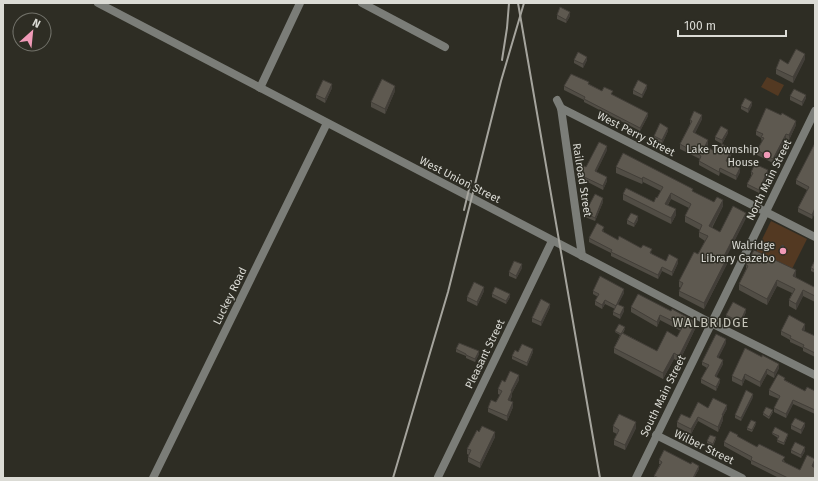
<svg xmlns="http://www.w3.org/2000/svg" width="818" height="481" font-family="'Fira Sans',sans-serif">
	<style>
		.green { fill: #533922 }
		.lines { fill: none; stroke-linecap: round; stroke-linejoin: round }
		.minor { stroke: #7b7d78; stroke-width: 8 }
		.tertiary { stroke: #7b7d78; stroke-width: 8 }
		.rail { stroke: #a5a49d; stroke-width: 2 }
		.wall { fill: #514d45 }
		.shaded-wall { fill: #423e38 }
		.building { fill: #5e5950; stroke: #423e38 }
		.poi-dot { fill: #f09ab7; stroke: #2e2d24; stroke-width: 1.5 }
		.labels { text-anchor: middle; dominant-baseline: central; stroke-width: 3; stroke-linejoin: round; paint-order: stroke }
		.street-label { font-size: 11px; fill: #dbdbd5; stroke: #2e2d24 }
		.poi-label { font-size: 11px; fill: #dbdbd5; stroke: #2e2d24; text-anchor: end }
		.quarter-label { font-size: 13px; letter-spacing: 1px; fill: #c6c5ba; stroke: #2e2d24 }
	</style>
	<rect width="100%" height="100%" fill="#2e2d24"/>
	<g class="green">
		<polygon points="767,77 784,85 778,96 761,87"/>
		<polygon points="771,221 807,239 790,273 754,256"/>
	</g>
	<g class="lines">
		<g class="minor">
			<polyline points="362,3 445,47"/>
			<polyline points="260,88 300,3"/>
			<polyline points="557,100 561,108 582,256"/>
			<polyline points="561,108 815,237"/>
			<polyline points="656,435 742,478"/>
			<polyline points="438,477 552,241"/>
		</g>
		<g class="tertiary">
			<polyline points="98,3 711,323 815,375"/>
			<polyline points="153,478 327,123"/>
			<polyline points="636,478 815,111"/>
		</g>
		<g class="rail">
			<polyline points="518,3 600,478"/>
			<polyline points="502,60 507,28 509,3"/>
			<polyline points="464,210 471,181"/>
			<polyline points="393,478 448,292 501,81 524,3"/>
		</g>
	</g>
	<g class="wall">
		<polygon points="557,15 570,16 566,23 557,19"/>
		<polygon points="805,59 793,83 776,74 776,69 788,64"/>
		<polygon points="574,60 587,60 583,68 574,63"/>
		<polygon points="589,84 602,91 613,95 648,116 640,131 584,102 584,100 564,90 564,86"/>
		<polygon points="332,88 325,103 316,98 316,95"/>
		<polygon points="647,88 642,98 633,94 633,90"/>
		<polygon points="395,91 385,114 371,107 371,102"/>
		<polygon points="790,96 806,98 802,106 790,100"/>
		<polygon points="752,105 748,113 741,109 741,106"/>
		<polygon points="702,119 695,133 708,144 707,147 718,153 732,153 728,162 740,172 736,180 720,172 719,176 699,165 699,161 700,159 680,149 680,144 690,124 690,120"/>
		<polygon points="796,125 789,140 786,139 773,163 757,155 757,150 762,142 761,138 756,135 756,131"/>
		<polygon points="668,131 662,144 654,140 654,136"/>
		<polygon points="728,133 722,144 715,140 715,137"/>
		<polygon points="815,143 815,212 812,219 798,212 798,208 807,190 796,184 796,180"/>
		<polygon points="607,150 596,172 607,181 603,190 580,178 580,175 586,167"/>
		<polygon points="616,167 693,192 714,202 723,206 712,228 720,232 746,218 726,257 727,264 704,309 679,296 679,291 681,288 679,287 679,281 698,254 705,241 699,237 699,232 700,230 685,222 685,216 689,208 671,199 668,205 676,215 671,224 623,200 623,194 654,202 657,198 661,191 643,182 642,184 616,173"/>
		<polygon points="751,172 768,174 759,193 747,187 747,184 751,176"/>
		<polygon points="603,202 595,221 585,217 585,213"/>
		<polygon points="627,220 638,220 634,227 627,224"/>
		<polygon points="604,230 603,232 618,240 641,248 652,253 652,254 666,261 678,263 672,276 662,271 658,279 611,256 611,253 589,242 589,238"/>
		<polygon points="815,260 815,273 811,271 811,268"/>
		<polygon points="746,265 796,276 795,278 814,287 815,286 815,302 803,296 796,310 789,306 789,300 792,293 777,286 767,305 739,290 739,284 746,269"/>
		<polygon points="522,268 516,279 509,276 509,272"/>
		<polygon points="484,291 477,306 467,301 467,297"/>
		<polygon points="593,291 624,293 618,304 624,311 620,319 613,315 613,312 615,309 605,304 602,309 595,305 595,301 598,297 593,294"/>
		<polygon points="492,294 510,297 506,304 492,297"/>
		<polygon points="638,294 696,327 679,362 674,359 663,379 614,353 614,348 620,335 615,332 615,331 625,329 623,333 657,351 677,337 681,331 660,320 657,327 631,312 631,307"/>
		<polygon points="550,307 541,326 532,322 532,318"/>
		<polygon points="746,312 740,325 726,318 726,315"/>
		<polygon points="805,329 804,331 815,336 815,357 803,351 803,348 790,342 790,340 781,335 781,331"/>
		<polygon points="726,343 718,358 723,364 716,377 720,382 716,391 701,383 701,379 707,368 702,365 702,362"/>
		<polygon points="745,348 779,368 774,378 767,374 760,387 745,379 742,386 732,381 732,376"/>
		<polygon points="456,349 479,354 475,362 466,358 466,356 456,352"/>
		<polygon points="518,352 533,352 527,366 512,359 512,356"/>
		<polygon points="519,380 512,393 512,396 510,401 513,407 507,421 488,412 488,408 496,402 500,395 498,394 498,389 505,382"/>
		<polygon points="785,380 805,391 815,391 815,414 793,404 786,418 774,412 774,408 779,399 769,395 769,390"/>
		<polygon points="753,397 741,421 735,418 735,415"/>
		<polygon points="708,408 727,409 723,416 723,420 718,432 698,421 691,434 677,427 677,422 690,418"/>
		<polygon points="773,412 769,419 763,415 763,413"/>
		<polygon points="756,424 752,432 747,430 747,428"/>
		<polygon points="791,425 805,426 801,434 791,429"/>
		<polygon points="613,426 636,428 625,450 614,445 614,440 617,434 613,432"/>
		<polygon points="479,432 495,437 480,468 468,462 468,457 469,455 467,454 467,449"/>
		<polygon points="772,433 788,435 784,445 777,442 778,438 772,434"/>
		<polygon points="738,437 785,461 784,462 800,470 815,459 815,464 814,467 815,478 779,478 751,464 751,461 724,446 724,442"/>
		<polygon points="716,439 713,446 707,443 707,441"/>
		<polygon points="791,450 805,451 801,458 791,453"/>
		<polygon points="659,460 699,469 694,478 654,478 654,476 660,464 659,464"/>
	</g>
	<g class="shaded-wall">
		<polygon points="570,12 570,16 566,23 566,20"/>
		<polygon points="805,54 805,59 793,83 793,77"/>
		<polygon points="587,57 587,60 583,68 583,64"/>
		<polygon points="332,84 332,88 325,103 325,99"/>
		<polygon points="647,85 647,88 642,98 642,95"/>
		<polygon points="395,86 395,91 385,114 385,109"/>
		<polygon points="806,95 806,98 802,106 802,102"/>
		<polygon points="752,102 752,105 748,113 748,109"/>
		<polygon points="648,113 648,116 640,131 640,128"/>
		<polygon points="702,115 702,119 693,137 693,132"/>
		<polygon points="796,121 796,125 789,140 789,135"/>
		<polygon points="668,128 668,131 662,144 662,140"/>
		<polygon points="728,130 728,133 722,144 722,140"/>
		<polygon points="786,134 786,139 773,163 773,159"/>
		<polygon points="708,140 708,144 705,150 705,146"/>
		<polygon points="607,146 607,150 595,175 595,171"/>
		<polygon points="732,149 732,153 726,165 726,161"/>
		<polygon points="720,168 720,172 719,176 719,172"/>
		<polygon points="740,168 740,172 736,180 736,176"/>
		<polygon points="768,170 768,174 759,193 759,190"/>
		<polygon points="607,177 607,181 603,190 603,186"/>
		<polygon points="643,177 643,182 642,184 642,179"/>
		<polygon points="671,193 671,199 665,209 665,204"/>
		<polygon points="603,198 603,202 595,221 595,218"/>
		<polygon points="723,200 723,206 709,232 709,226"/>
		<polygon points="815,208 815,212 812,219 812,215"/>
		<polygon points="676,209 676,215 671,224 671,218"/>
		<polygon points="746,213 746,218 724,262 724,256"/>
		<polygon points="638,216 638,220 634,227 634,224"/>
		<polygon points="727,258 727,264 704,309 704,303"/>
		<polygon points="678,259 678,263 672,276 672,272"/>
		<polygon points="522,264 522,268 516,279 516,276"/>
		<polygon points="662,267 662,271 658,279 658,275"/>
		<polygon points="796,270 796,276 793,282 793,276"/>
		<polygon points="777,280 777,286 767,305 767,299"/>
		<polygon points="484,287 484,291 477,306 477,302"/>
		<polygon points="624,289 624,293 616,309 616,306"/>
		<polygon points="803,290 803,296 796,310 796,304"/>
		<polygon points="510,294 510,297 506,304 506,301"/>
		<polygon points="605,300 605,304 602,309 602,305"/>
		<polygon points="550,304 550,307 541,326 541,322"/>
		<polygon points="624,307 624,311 620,319 620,315"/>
		<polygon points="746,309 746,312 740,325 740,322"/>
		<polygon points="660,315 660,320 657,327 657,322"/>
		<polygon points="696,322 696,327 679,362 679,356"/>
		<polygon points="805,324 805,329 802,334 802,330"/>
		<polygon points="726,339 726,343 717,361 717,357"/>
		<polygon points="533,349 533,352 527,366 527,363"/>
		<polygon points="479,351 479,354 475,362 475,359"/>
		<polygon points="674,353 674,359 663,379 663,373"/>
		<polygon points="723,360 723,364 715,380 715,376"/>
		<polygon points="779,364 779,368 774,378 774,373"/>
		<polygon points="767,369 767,374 760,387 760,382"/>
		<polygon points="745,374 745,379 742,386 742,381"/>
		<polygon points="519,375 519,380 512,393 512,396 508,404 508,400 511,391"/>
		<polygon points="720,379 720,382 716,391 716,387"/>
		<polygon points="753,394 753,397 741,421 741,418"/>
		<polygon points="793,400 793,404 786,418 786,414"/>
		<polygon points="513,402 513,407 507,421 507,416"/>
		<polygon points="727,405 727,409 723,416 723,420 718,432 718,427 722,415"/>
		<polygon points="698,417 698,421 691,434 691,429"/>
		<polygon points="636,422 636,428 625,450 625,445"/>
		<polygon points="805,423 805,426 801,434 801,430"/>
		<polygon points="495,432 495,437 480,468 480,463"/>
		<polygon points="788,434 788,435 784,445 784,443"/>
		<polygon points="805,447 805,451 801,458 801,455"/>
		<polygon points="815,460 815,464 812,470 812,466"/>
		<polygon points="699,466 699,469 694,478 693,478"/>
	</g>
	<g class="building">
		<polygon points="560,7 570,12 566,20 557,15"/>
		<polygon points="796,49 805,54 793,77 776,69 780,59 788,64"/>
		<polygon points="578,52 587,57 583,64 574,60"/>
		<polygon points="571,74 589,82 588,84 602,91 604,87 613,91 611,94 648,113 640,128 584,99 585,97 564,86"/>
		<polygon points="382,79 395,86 385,109 371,102"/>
		<polygon points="323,80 332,84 325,99 316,95"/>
		<polygon points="638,80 647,85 642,95 633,90"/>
		<polygon points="794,89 806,95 802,102 790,96"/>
		<polygon points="745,98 752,102 748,109 741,106"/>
		<polygon points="766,108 781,115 782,113 796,121 789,135 786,134 773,159 757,150 764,138 761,137 763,134 756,131"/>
		<polygon points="694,111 702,115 693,132 708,140 705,146 718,153 722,144 732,149 726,161 740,168 736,176 720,168 719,172 699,161 701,156 680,144 692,121 690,120"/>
		<polygon points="660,123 668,128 662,140 654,136"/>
		<polygon points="721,126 728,130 722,140 715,137"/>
		<polygon points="599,142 607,146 595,171 607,177 603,186 580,175 584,166 586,167"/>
		<polygon points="815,143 815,208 812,215 798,208 809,187 796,180"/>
		<polygon points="623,153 693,189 692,191 714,202 717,197 723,200 709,226 720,232 733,206 746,213 724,256 727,258 704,303 679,291 683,283 679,281 694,252 698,254 708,236 699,232 702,225 685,216 691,204 671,193 665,204 676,209 671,218 623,194 626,188 654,202 656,197 657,198 663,187 643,177 642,179 616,167"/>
		<polygon points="755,164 768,170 759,190 747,184 753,173 751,172"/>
		<polygon points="595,194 603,198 595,218 585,213"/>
		<polygon points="631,213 638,216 634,224 627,220"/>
		<polygon points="597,223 604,227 602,231 618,240 619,236 641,248 643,245 652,249 650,253 666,261 669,254 678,259 672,272 662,267 658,275 611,252 612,250 589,238"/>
		<polygon points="783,245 785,247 785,251 782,252 780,251 781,246"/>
		<polygon points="754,250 796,270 793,276 814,287 815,286 815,296 803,290 796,304 789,300 795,289 777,280 767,299 739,284 748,266 746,265"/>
		<polygon points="815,260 815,270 811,268"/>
		<polygon points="514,261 522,264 516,276 509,272"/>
		<polygon points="600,276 624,289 616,306 605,300 602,305 595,301 599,294 593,291"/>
		<polygon points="474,282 484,287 477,302 467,297"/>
		<polygon points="495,287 510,294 506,301 492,294"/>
		<polygon points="638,294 671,311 672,309 696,322 679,356 674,353 663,373 614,348 622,333 657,351 667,331 677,337 683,326 660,315 657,322 631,307"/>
		<polygon points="541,299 550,304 541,322 532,318"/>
		<polygon points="733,302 746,309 740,322 726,315"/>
		<polygon points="617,304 624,307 620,315 613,312"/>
		<polygon points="789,315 805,324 802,330 815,336 815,353 803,347 804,345 790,338 791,336 781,331"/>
		<polygon points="619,324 625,327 621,334 615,331"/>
		<polygon points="716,334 726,339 717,357 723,360 715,376 720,379 716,387 701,379 709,365 702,362"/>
		<polygon points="459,343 479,351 475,359 466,355 466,354 456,349"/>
		<polygon points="522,344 533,349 527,363 512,356 515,350 518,352"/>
		<polygon points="745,348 762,357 762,355 779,364 774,373 767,369 760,382 745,374 742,381 732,376"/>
		<polygon points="510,371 519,375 511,391 512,391 508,400 513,402 507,416 488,408 491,400 496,402 502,391 498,389 502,380 505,382"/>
		<polygon points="778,374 785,378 784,380 805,391 807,387 815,391 815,410 793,400 786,414 774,408 780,396 769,390"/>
		<polygon points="746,390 753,394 741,418 735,415"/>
		<polygon points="713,398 727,405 722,415 723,415 718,427 698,417 691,429 677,422 681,414 690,418 698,402 708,408"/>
		<polygon points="766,407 773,410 769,417 763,413"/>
		<polygon points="619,414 636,422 625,445 614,440 619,430 613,426"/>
		<polygon points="795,418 805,423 801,430 791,425"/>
		<polygon points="751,420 756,422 752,430 747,428"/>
		<polygon points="482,426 495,432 480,463 468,457 471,450 467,449 477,430 479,432"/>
		<polygon points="775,427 788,434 784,443 777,440 779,436 772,433"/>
		<polygon points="730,431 738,435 737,436 757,447 759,444 785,457 782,461 800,470 807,455 815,459 812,466 815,468 815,478 788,478 751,460 752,457 724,442"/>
		<polygon points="710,435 716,437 713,444 707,441"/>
		<polygon points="795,442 805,447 801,455 791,450"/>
		<polygon points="664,450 691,464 692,462 699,466 693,478 659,478 654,476 662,462 659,460"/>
	</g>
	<g class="poi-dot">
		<circle cx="767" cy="155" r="4"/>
		<circle cx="783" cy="251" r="4"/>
	</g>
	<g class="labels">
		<g class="street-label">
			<text transform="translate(636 134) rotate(27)">West Perry Street</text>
			<text transform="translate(460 180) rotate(27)">West Union Street</text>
			<text transform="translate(582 180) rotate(81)">Railroad Street</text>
			<text transform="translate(769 180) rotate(-64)">North Main Street</text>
			<text transform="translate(230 296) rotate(-64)">Luckey Road</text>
			<text transform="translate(485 354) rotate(-64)">Pleasant Street</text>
			<text transform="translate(663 396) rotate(-64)">South Main Street</text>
			<text transform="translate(704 447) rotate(26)">Wilber Street</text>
		</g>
		<g class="poi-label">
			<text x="759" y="149">Lake Township<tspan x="759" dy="13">House</tspan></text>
			<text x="775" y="245">Walridge<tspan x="775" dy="13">Library Gazebo</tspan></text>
		</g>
		<g class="quarter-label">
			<text x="711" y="322">WALBRIDGE</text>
		</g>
	</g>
	<rect width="818" height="481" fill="none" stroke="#dbdbd5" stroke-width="8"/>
	<g transform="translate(32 32) rotate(27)"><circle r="19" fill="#2e2d24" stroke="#73736b"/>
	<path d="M0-3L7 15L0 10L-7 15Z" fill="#f09ab7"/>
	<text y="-6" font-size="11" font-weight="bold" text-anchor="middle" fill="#dbdbd5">N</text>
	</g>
	<path d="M678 30v6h108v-6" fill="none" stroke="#dbdbd5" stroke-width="2"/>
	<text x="684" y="30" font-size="12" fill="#dbdbd5" stroke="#2e2d24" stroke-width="3" paint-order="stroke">100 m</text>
</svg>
